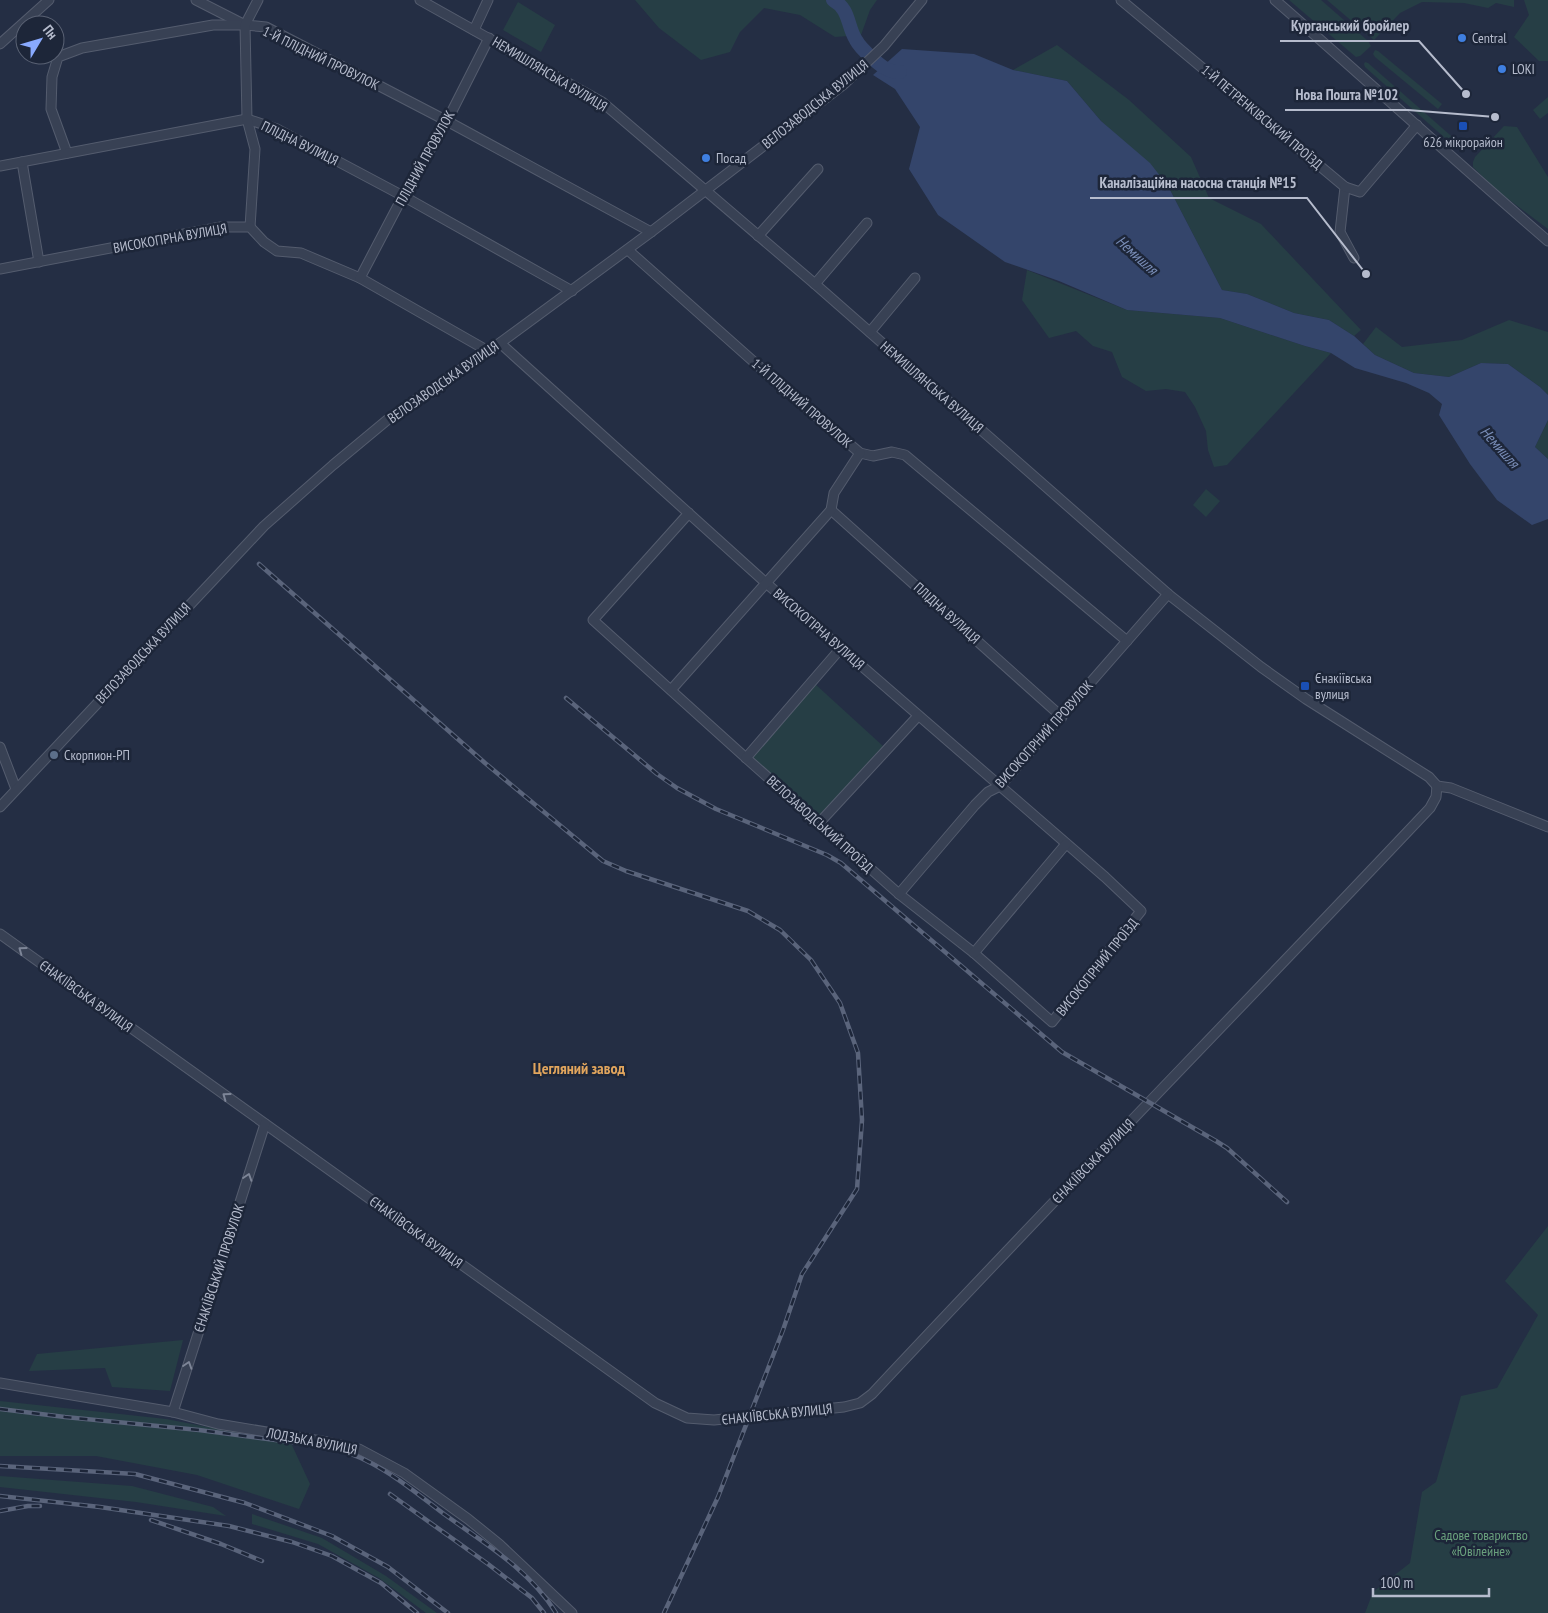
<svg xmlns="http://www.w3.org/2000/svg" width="1548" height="1613" font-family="'PT Sans Narrow',sans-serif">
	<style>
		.green { fill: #263e45 }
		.water { fill: #34456b }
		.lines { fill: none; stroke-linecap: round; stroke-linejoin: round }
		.river { stroke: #34456b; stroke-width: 14 }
		.minor-casing { stroke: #545c6e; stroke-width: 11 }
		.minor { stroke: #384154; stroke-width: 9 }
		.rail-casing { stroke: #5a647b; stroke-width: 4.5 }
		.rail { stroke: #1d2639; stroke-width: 2.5; stroke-dasharray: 8; stroke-linecap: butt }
		.oneway { stroke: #7d8597 }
		.shop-dot { fill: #3f7fe0; stroke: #1d2639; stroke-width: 2 }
		.transit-dot { fill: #1a4fb4; stroke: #1d2639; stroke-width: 2 }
		.service-dot { fill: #5c6f8a; stroke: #1d2639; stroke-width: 2 }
		.labels { text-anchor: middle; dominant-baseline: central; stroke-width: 5; stroke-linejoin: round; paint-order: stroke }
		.poi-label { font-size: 14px; fill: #b6bccd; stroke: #1d2639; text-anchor: start }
		.street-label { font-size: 14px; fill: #b6bccd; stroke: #1d2639 }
		.park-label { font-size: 14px; fill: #6aa17d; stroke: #1d2639 }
		.water-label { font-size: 15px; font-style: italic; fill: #7a8eb8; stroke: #1d2639 }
		.quarter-label { font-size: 16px; font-weight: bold; fill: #e1a55d; stroke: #1d2639 }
		.leader { fill: none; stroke: #b6bccd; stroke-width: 2 }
		.callout-dot { fill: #b6bccd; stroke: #1d2639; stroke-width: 2 }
		.callout-label { font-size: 15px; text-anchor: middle; font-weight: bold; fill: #b6bccd; stroke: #1d2639; stroke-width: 5; stroke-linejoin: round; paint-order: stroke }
	</style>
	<rect width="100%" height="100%" fill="#242e44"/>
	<g class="green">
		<polygon points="635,0 877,0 870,10 861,35 835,37 800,15 764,8 740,32 730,52 701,60 659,28"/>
		<polygon points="1289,0 1321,0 1368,41 1371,46 1360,56 1356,57"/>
		<polygon points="1327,0 1514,0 1514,7 1496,3 1488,8 1464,3 1422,2 1400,13 1374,40"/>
		<polygon points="1524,0 1548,0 1548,61 1539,61 1514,37 1529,15"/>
		<polygon points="518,2 555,25 541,52 503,30"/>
		<polygon points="1057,45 1129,100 1191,157 1209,198 1261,224 1361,330 1354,336 1329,320 1294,313 1247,294 1222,290 1168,186 1101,121 1067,81 1013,70"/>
		<polygon points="1375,50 1378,51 1442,104 1438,109 1375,57 1373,54"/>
		<polygon points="1365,62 1368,63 1458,142 1459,146 1454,146 1365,67 1364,64"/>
		<polygon points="1548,97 1548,113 1540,119 1533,110"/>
		<polygon points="1504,126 1517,127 1548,177 1548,229 1496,190 1473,167 1473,162 1475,157"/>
		<polygon points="1027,270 1127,310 1220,318 1305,346 1331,353 1227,465 1214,467 1208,450 1206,431 1195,407 1185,392 1166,389 1146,391 1122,377 1112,352 1093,346 1076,331 1049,338 1022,300"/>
		<polygon points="1509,320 1548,332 1548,395 1540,387 1508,364 1481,363 1449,377 1414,373 1375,355 1363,344 1376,327 1402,347 1462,340"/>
		<polygon points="1548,420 1548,459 1535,447"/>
		<polygon points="1206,489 1220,501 1206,517 1193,505"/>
		<polygon points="814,683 883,746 822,815 817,816 753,760 753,755"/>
		<polygon points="1548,1226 1548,1613 1365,1613 1373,1592 1410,1563 1422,1492 1436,1482 1461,1396 1497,1388 1538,1315 1505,1281"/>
		<polygon points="183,1340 170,1391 112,1387 105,1368 29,1371 37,1354"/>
		<polygon points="0,1401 166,1419 291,1443 310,1484 299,1509 197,1475 96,1456 0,1456"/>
		<polygon points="0,1476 132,1486 213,1507 226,1516 136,1502 0,1487"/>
		<polygon points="252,1514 322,1538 386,1576 437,1613 426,1613 379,1578 318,1544 252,1524"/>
	</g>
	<polygon class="water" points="902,49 974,54 1013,70 1067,81 1101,121 1150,163 1168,186 1222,290 1247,294 1294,313 1329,320 1354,336 1375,355 1414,373 1449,377 1481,363 1508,364 1540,387 1548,395 1548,420 1535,447 1548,459 1548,519 1532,525 1497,500 1470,464 1439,415 1442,404 1429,393 1406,383 1355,368 1331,353 1305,346 1220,318 1127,310 1059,281 1005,262 938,215 909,169 920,127 895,89 873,75"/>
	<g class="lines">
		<path class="river" d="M833,0C850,9 847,26 856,40C860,48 883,70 892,71C894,72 897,72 900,72"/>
		<defs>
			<g id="minor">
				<polyline points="196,0 243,24"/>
				<polyline points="420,0 602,102 815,284 1168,594 1261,667 1306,699 1429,777 1437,786"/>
				<polyline points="1121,0 1345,187 1340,232 1354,258"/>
				<path d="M1275,0C1367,80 1456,162 1548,241"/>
				<polyline points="474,30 488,0"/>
				<polyline points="0,44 49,0"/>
				<polyline points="67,153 51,109 52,77 58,57 82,48 213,25 245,25 266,27 447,121 651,232"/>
				<polyline points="22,162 39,262"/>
				<polyline points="0,166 247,119 277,129 403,196 572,291"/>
				<polyline points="1345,187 1360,192 1417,125"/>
				<polyline points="250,227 255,149 247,119 245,25 258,0"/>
				<polyline points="758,236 818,169"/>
				<polyline points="628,250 772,378 860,453 873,456 892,452 905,455 1127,641"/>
				<polyline points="0,269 221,227 250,227 264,242 277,251 301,253 360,278 488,351"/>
				<polyline points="360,278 403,196 447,121 489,38"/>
				<polyline points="815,284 867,223"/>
				<polyline points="870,332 915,278"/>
				<polyline points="500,343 766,583 1105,877 1141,911 1052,1022 974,953 899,894 746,758 593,620 689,513"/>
				<polyline points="831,510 1062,717"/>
				<polyline points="671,690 831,510 834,493 860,453"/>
				<polyline points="0,747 16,789"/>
				<polyline points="746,758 841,648"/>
				<polyline points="1437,786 1451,788 1548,827"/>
				<polyline points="0,807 264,526 333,465 392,416 500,343 651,232 843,85 884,46 922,0"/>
				<polyline points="820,822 918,716"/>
				<polyline points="899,894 975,805 988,792 1000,786 1168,594"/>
				<path d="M0,934L655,1403L687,1418L714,1420L844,1407L860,1403L872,1394C1056,1197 1245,1004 1430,808L1436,797L1437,786"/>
				<polyline points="974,953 1066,844"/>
				<polyline points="0,1383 173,1412 218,1424 327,1442 359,1449 404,1473 468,1519 499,1544 572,1613"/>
				<polyline points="173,1412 265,1124"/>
			</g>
		</defs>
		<use href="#minor" class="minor-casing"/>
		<use href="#minor" class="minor"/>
		<defs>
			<g id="rail">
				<polyline points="259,564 485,763 603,861 626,871 748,911 780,930 811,960 840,1003 858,1053 862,1120 857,1189 802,1274 783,1330 718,1497 664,1613"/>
				<polyline points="566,698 657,774 677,788 716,809 827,855 841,863 1062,1052 1216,1141 1227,1148 1287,1202"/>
				<path d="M0,1409L65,1417L199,1430L329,1447C341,1451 354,1454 365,1460C394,1474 419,1495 444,1514C484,1543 530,1570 556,1613"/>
				<polyline points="0,1466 135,1474 245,1503 332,1536 388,1567 448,1613"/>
				<polyline points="390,1494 488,1564 532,1598 544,1613"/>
				<polyline points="0,1496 100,1507 229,1526 292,1542 332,1556 381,1583 417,1613"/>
				<polyline points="0,1511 28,1506 40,1506"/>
				<polyline points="151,1520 221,1544 262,1561"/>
			</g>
		</defs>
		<use href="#rail" class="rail-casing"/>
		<use href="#rail" class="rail"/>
	</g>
	<defs><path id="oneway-chevron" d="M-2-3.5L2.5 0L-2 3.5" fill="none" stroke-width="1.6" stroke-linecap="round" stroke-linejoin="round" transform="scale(1.25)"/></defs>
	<g class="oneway">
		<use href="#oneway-chevron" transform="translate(22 950) rotate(-144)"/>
		<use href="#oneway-chevron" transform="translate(226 1096) rotate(-144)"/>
		<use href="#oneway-chevron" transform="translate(248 1177) rotate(-72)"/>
		<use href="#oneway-chevron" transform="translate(188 1365) rotate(-72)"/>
	</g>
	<g class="shop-dot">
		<circle cx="1462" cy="38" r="5"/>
		<circle cx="1502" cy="69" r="5"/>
		<circle cx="706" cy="158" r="5"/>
	</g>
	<g class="transit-dot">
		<rect x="1458" y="121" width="10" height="10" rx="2.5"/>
		<rect x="1300" y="681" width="10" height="10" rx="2.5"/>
	</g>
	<circle class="service-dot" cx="54" cy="755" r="5"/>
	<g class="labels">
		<g class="poi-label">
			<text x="1472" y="38">Central</text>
			<text x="1512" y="69">LOKI</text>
			<text x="1463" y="142" text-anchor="middle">626 мікрорайон</text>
			<text x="716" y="158">Посад</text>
			<text x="1315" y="678">Єнакіївська<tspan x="1315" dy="16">вулиця</tspan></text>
			<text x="64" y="755">Скорпион-РП</text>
		</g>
		<g class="street-label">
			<text transform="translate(321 58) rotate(26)">1-Й ПЛІДНИЙ ПРОВУЛОК</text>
			<text transform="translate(550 74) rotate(31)">НЕМИШЛЯНСЬКА ВУЛИЦЯ</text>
			<text transform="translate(815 104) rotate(-39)">ВЕЛОЗАВОДСЬКА ВУЛИЦЯ</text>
			<text transform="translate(1262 117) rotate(40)">1-Й ПЕТРЕНКІВСЬКИЙ ПРОЇЗД</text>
			<text transform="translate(300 143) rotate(26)">ПЛІДНА ВУЛИЦЯ</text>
			<text transform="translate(425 158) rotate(-61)">ПЛІДНИЙ ПРОВУЛОК</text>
			<text transform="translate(170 238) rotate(-10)">ВИСОКОГІРНА ВУЛИЦЯ</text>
			<text transform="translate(443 382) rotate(-35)">ВЕЛОЗАВОДСЬКА ВУЛИЦЯ</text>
			<text transform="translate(932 387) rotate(41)">НЕМИШЛЯНСЬКА ВУЛИЦЯ</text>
			<text transform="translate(802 403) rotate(41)">1-Й ПЛІДНИЙ ПРОВУЛОК</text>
			<text transform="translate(947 613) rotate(42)">ПЛІДНА ВУЛИЦЯ</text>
			<text transform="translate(819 629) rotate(41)">ВИСОКОГІРНА ВУЛИЦЯ</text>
			<text transform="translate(143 653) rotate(-47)">ВЕЛОЗАВОДСЬКА ВУЛИЦЯ</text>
			<text transform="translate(1044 734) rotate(-48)">ВИСОКОГІРНИЙ ПРОВУЛОК</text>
			<text transform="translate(820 824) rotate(42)">ВЕЛОЗАВОДСЬКИЙ ПРОЇЗД</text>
			<text transform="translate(1097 967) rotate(-51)">ВИСОКОГІРНИЙ ПРОЇЗД</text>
			<text transform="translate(86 996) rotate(36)">ЄНАКІЇВСЬКА ВУЛИЦЯ</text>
			<text transform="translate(1093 1161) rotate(-46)">ЄНАКІЇВСЬКА ВУЛИЦЯ</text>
			<text transform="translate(416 1232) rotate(36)">ЄНАКІЇВСЬКА ВУЛИЦЯ</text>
			<text transform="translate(219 1268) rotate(-72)">ЄНАКІЇВСЬКИЙ ПРОВУЛОК</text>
			<text transform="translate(777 1414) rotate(-6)">ЄНАКІЇВСЬКА ВУЛИЦЯ</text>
			<text transform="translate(312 1441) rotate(11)">ЛОДЗЬКА ВУЛИЦЯ</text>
		</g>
		<g class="park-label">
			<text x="1481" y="1535">Садове товариство<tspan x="1481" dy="16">«Ювілейне»</tspan></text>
		</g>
		<g class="water-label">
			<text transform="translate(1137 255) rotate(42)">Немишля</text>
			<text transform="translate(1500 447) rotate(48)">Немишля</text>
		</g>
		<g class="quarter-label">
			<text x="579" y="1068">Цегляний завод</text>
		</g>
	</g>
	<path class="leader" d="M1466 94L1419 41H1280M1495 117L1408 110H1285M1366 274L1307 198H1090"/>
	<g class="callout-dot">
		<circle cx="1466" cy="94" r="5"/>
		<circle cx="1495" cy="117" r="5"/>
		<circle cx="1366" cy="274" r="5"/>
	</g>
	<g class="callout-label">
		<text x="1350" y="31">Курганський бройлер</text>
		<text x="1347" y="100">Нова Пошта №102</text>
		<text x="1198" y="188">Каналізаційна насосна станція №15</text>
	</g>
	<g transform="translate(40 40) rotate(52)"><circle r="24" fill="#1d2639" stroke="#5a6274"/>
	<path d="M0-4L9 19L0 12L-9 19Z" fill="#89aaff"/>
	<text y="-8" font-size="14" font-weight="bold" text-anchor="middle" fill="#b6bccd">Пн</text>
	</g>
	<path d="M1373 1588v8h116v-8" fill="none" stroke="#b6bccd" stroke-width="2.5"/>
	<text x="1380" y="1588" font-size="15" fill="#b6bccd" stroke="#1d2639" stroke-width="4" paint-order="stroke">100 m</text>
</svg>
